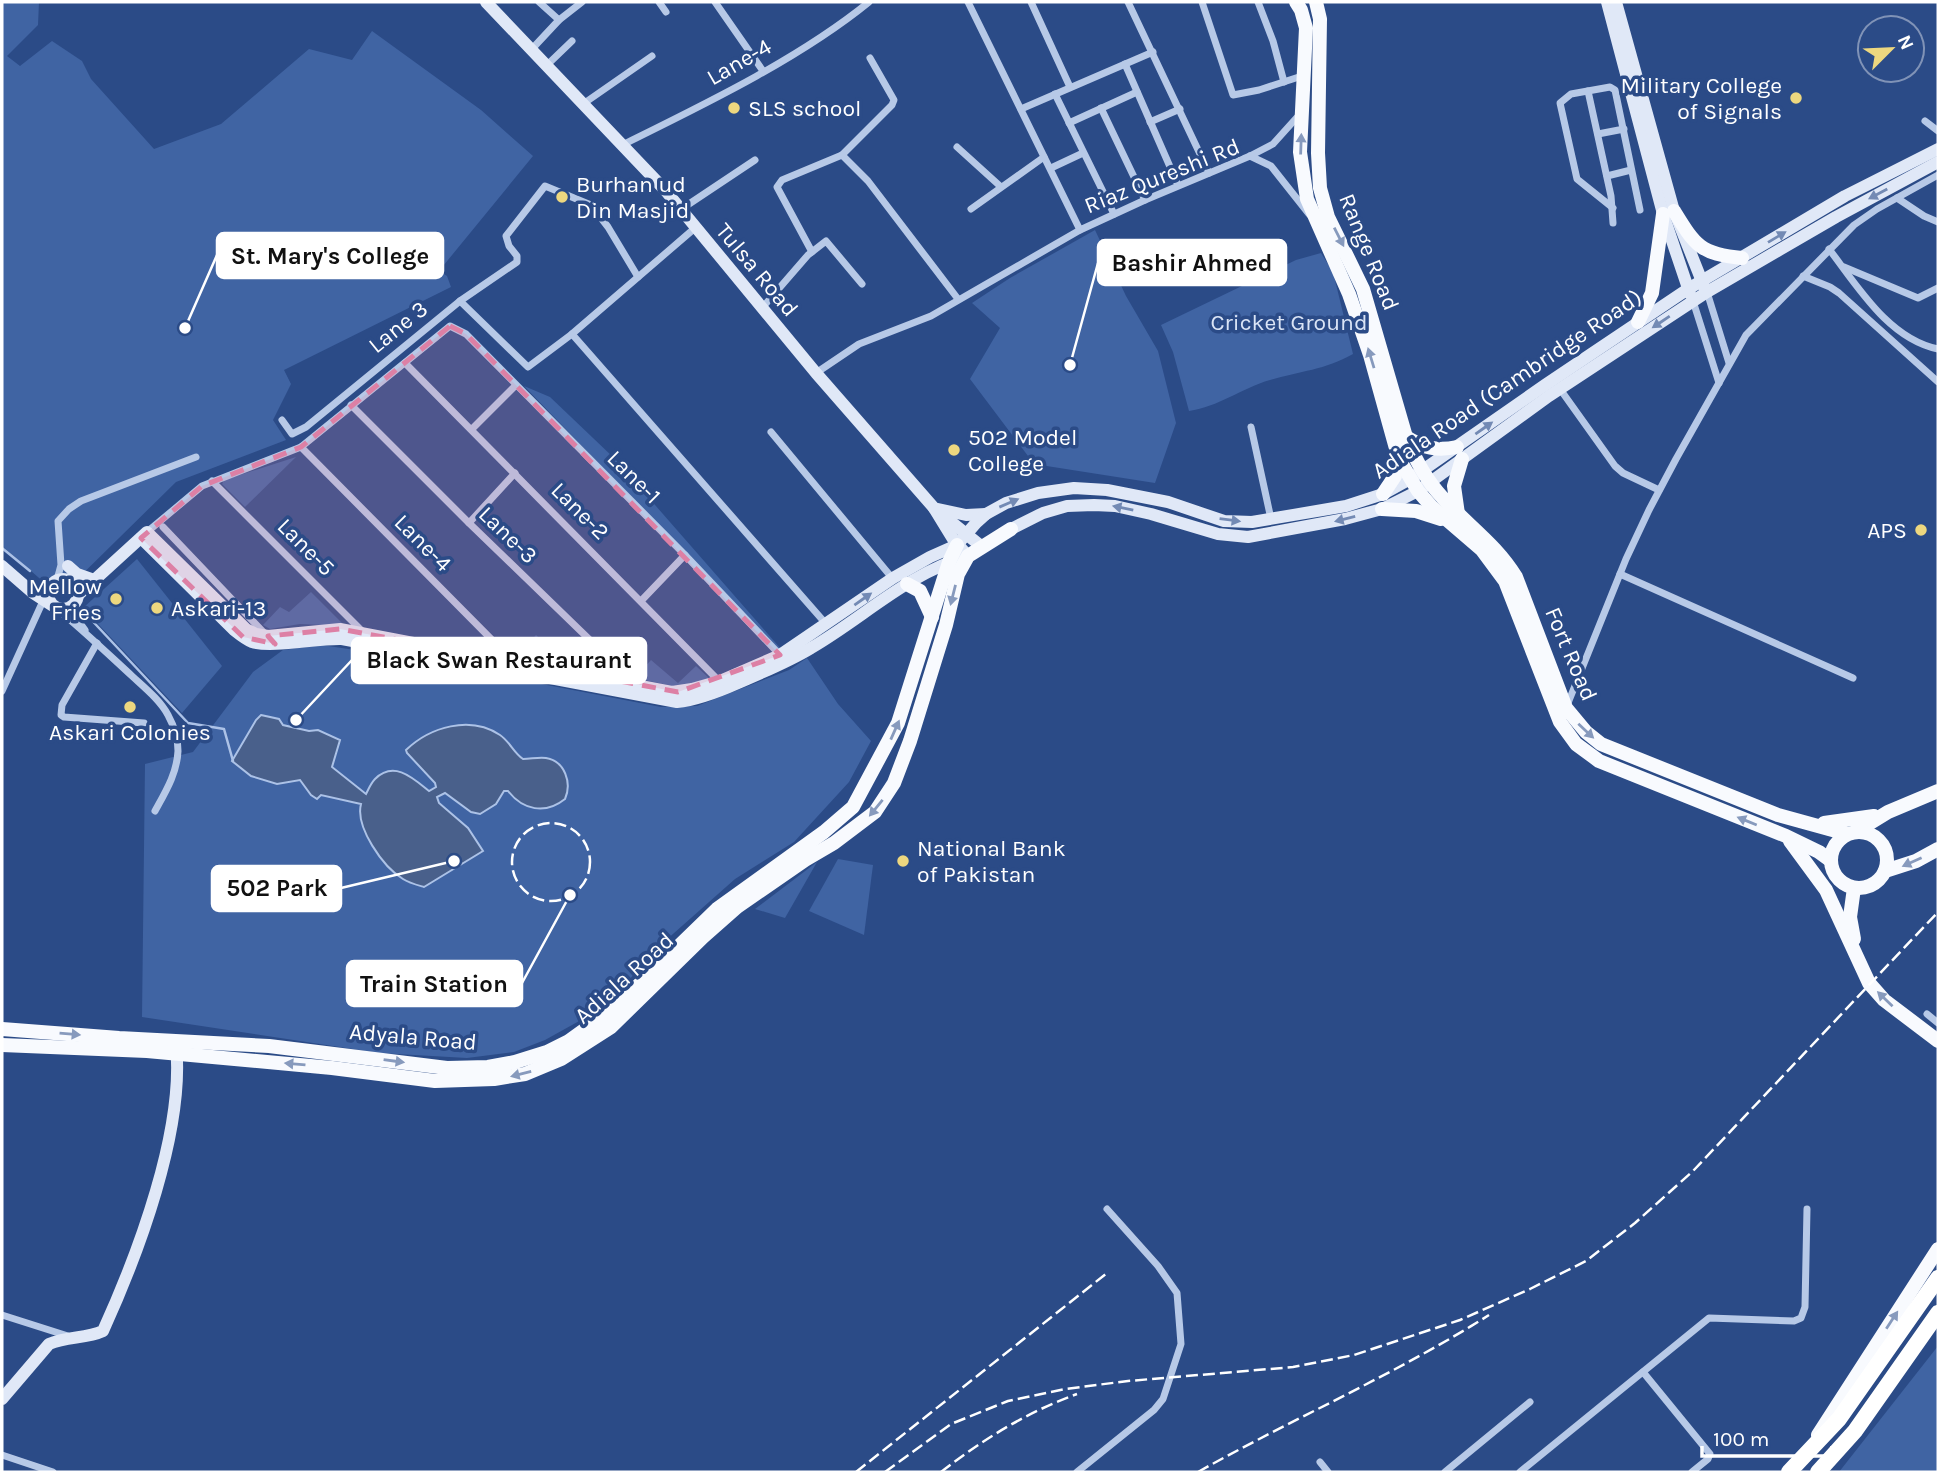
<svg xmlns="http://www.w3.org/2000/svg" width="1940" height="1474" font-family="Karla,sans-serif">
	<style>
		.green { fill: #4064a3 }
		.water { fill: #49608b; stroke: #acc2e7; stroke-width: 2 }
		.lines { fill: none; stroke-linecap: round; stroke-linejoin: round }
		.stream { stroke: #acc2e7; stroke-width: 2.5 }
		.street { stroke: #b7c9e7; stroke-width: 7 }
		.secondary { stroke: #e0e8f7; stroke-width: 12 }
		.primary { stroke: #f8fafe; stroke-width: 14 }
		.highway { stroke: #fff; stroke-width: 16 }
		.rail { stroke: #fff; stroke-width: 2.5; stroke-dasharray: 12 5; stroke-linecap: butt }
		.oneway { fill: #879abd }
		.oneway2 { fill: #738ab4 }
		.marked { fill: #dd80a5; fill-opacity: 0.2; stroke: #dd80a5; stroke-width: 5; stroke-dasharray: 14 9; stroke-linejoin: round }
		.poi-dot { fill: #edd77f; stroke: #2b4b87; stroke-width: 2.5 }
		.labels { text-anchor: middle; dominant-baseline: central; stroke-width: 7; stroke-linejoin: round; paint-order: stroke }
		.street-label { font-size: 23px; fill: #fff; stroke: #2b4b87 }
		.poi-label { font-size: 23px; fill: #fff; stroke: #2b4b87; text-anchor: start }
		.park-label { font-size: 23px; fill: #dae4f6; stroke: #2b4b87 }
		.leader { fill: none; stroke: #fff; stroke-width: 2.5 }
		.callout-dot { fill: #fff; stroke: #2b4b87; stroke-width: 2.5 }
		.callout { fill: #fff; stroke: #fff; stroke-width: 2.5 }
		.callout-label { font-size: 24px; text-anchor: middle; font-weight: bold; fill: #111 }
	</style>
	<rect width="100%" height="100%" fill="#2b4b87"/>
	<g class="green">
		<polygon points="2,2 39,2 38,25 7,56 20,66 52,41 82,61 91,79 154,149 221,124 309,49 352,60 372,31 481,110 533,156 439,271 447,276 451,287 284,370 291,384 273,420 286,440 176,482 60,596 2,546"/>
		<polygon points="1095,230 1126,296 1158,351 1176,423 1155,483 1034,464 970,379 1000,328 972,303 1010,278"/>
		<path d="M1321,253L1333,272L1353,354C1325,370 1300,371 1270,380C1242,388 1218,407 1189,411L1173,352L1161,325L1296,260Z"/>
		<polygon points="524,386 550,397 614,458 781,649 779,650"/>
		<polygon points="296,457 245,507 222,484 224,480"/>
		<polygon points="137,559 222,666 182,713 83,608"/>
		<polygon points="311,592 345,626 300,624 270,629 263,625 280,607 289,612"/>
		<polygon points="536,635 558,656 574,638 618,678 517,656"/>
		<polygon points="322,645 401,657 661,707 697,706 789,670 807,658 838,704 871,741 849,782 794,842 735,879 656,949 616,995 581,1020 545,1040 514,1052 467,1058 379,1053 142,1017 145,764 193,752 253,672 283,650"/>
		<polygon points="651,660 678,683 696,666 710,679 677,687 635,678"/>
		<polygon points="838,859 873,865 864,935 809,911"/>
		<polygon points="817,862 785,918 755,909"/>
		<polygon points="1938,1346 1938,1472 1839,1472"/>
	</g>
	<path class="water" d="M261,715L279,719L283,725L309,731L318,730L340,740L332,767L366,794C368,790 371,783 375,779C394,760 413,778 429,791L436,787L435,783L407,753L406,750C430,727 470,715 500,735C510,742 514,753 523,759C531,759 538,757 546,758C565,761 572,783 565,799C545,815 523,810 508,791H504L496,804L480,814L471,812L445,793L437,797L439,803L468,828L483,851L424,887C417,885 409,883 403,879C383,867 355,827 361,804L321,795L317,799L311,795L300,780L277,784L251,776L232,761L256,720Z"/>
	<g class="lines">
		<g class="stream">
			<polyline points="2,548 30,571"/>
			<polyline points="84,612 188,723 224,729 233,761"/>
		</g>
		<g class="street">
			<polyline points="539,2 559,20"/>
			<polyline points="659,2 666,12"/>
			<polyline points="715,2 763,71"/>
			<polyline points="968,2 1080,230 1145,200 1250,156 1273,144 1300,114"/>
			<polyline points="1031,2 1070,87"/>
			<polyline points="1128,2 1209,173"/>
			<polyline points="1202,2 1233,95 1259,90 1302,76"/>
			<polyline points="1258,2 1273,41 1284,82"/>
			<polyline points="531,50 559,20 582,2"/>
			<polyline points="1125,64 1178,185"/>
			<polyline points="546,66 572,41"/>
			<polyline points="1588,91 1611,196 1613,223"/>
			<polyline points="1055,94 1114,214"/>
			<polyline points="583,104 652,56"/>
			<polyline points="1101,108 1145,200"/>
			<polyline points="1021,109 1153,52"/>
			<polyline points="1925,121 1938,131"/>
			<polyline points="1150,122 1180,109"/>
			<polyline points="1069,123 1137,92"/>
			<polyline points="1598,134 1624,129"/>
			<path d="M622,145C703,105 799,59 869,2"/>
			<polyline points="957,147 1000,186"/>
			<polyline points="842,155 892,105 894,100 870,58"/>
			<polyline points="1250,156 1271,166 1309,214"/>
			<polyline points="1051,168 1083,153"/>
			<polyline points="1607,176 1631,170"/>
			<polyline points="1897,198 1924,216 1938,222"/>
			<polyline points="1613,208 1577,179 1560,103 1571,94 1610,87 1615,90 1640,210"/>
			<polyline points="971,209 1044,157"/>
			<polyline points="680,210 755,160"/>
			<path d="M1829,249C1858,287 1889,339 1938,349"/>
			<polyline points="812,252 777,187 782,180 842,155 868,181 958,299"/>
			<polyline points="1844,267 1918,298 1938,288"/>
			<polyline points="1803,276 1830,287 1839,293 1938,382"/>
			<polyline points="1707,292 1729,363"/>
			<polyline points="460,301 517,262 517,256 509,246 506,236 545,186 591,205 608,227 638,277"/>
			<polyline points="1693,301 1719,383"/>
			<polyline points="762,308 808,255 826,241 862,284"/>
			<polyline points="572,334 827,625"/>
			<polyline points="405,363 720,682"/>
			<polyline points="816,373 859,344 931,316 1080,230"/>
			<polyline points="1560,389 1615,466 1623,473 1659,490"/>
			<polyline points="351,405 469,523 624,673 631,683"/>
			<polyline points="282,420 292,434 306,427 460,301 528,367 572,334 695,228"/>
			<polyline points="1251,427 1271,519"/>
			<polyline points="472,429 515,386"/>
			<polyline points="771,432 893,579"/>
			<polyline points="301,447 506,654 507,663"/>
			<polyline points="212,481 364,633"/>
			<polyline points="469,523 515,473"/>
			<polyline points="163,527 267,636"/>
			<polyline points="147,532 202,486 301,447 450,326 466,334 685,555 781,656"/>
			<polyline points="70,569 73,583"/>
			<polyline points="1620,574 1853,678"/>
			<polyline points="57,580 61,565 58,521 69,509 81,501 196,457"/>
			<polyline points="641,601 685,555"/>
			<path d="M56,608C83,630 107,653 132,676C145,688 160,700 168,715C174,726 178,739 178,751C177,773 166,791 155,811"/>
			<polyline points="69,608 85,630"/>
			<polyline points="97,643 62,705 61,715 64,717 144,723"/>
			<polyline points="2,691 43,601"/>
			<polyline points="1566,708 1626,559 1649,510 1676,459 1746,335 1854,225 1877,209 1938,175"/>
			<polyline points="1927,1014 1938,1023"/>
			<polyline points="2,1315 68,1336"/>
			<polyline points="1643,1372 1710,1454 1708,1459 1692,1472"/>
			<polyline points="2,1455 53,1472"/>
			<polyline points="1320,1462 1328,1472"/>
			<polyline points="1077,1472 1154,1410 1163,1399 1181,1344 1177,1293 1158,1266 1107,1209"/>
			<polyline points="1445,1472 1530,1402"/>
			<polyline points="1520,1472 1709,1318 1794,1321 1801,1318 1805,1307 1807,1209"/>
		</g>
		<g class="secondary">
			<polyline points="486,2 665,190 816,373 934,508 981,546"/>
			<polyline points="1607,2 1663,214 1690,294"/>
			<polyline points="1616,2 1674,211 1705,289"/>
			<polyline points="938,509 966,515 986,514"/>
			<polyline points="1011,529 1043,513 1067,506 1094,505 1115,506 1151,514 1218,534 1248,537 1345,519 1382,509 1418,491 1549,396 1707,292 1836,217 1938,162"/>
			<path d="M141,538L234,630C239,634 245,639 252,642C272,648 318,638 342,639L677,702C698,700 720,691 738,683C763,672 788,662 811,648C863,618 908,573 968,556L953,539L934,508"/>
			<polyline points="2,566 33,593 53,606"/>
			<polyline points="68,566 77,574 94,580"/>
			<circle cx="63" cy="594" r="15"/>
			<polyline points="78,595 147,532 246,629 256,634 268,636 340,629 672,692 692,689 720,681 780,655 893,578 930,557 957,545 976,523 986,514 1006,503 1038,493 1074,488 1107,490 1168,502 1224,521 1252,522 1346,506 1383,494 1410,479 1545,385 1688,289 1845,196 1938,149"/>
			<path d="M2,1399L49,1344C67,1336 86,1339 103,1331C138,1254 185,1130 176,1045"/>
		</g>
		<g class="primary">
			<polyline points="1296,2 1301,10 1306,28 1300,152 1307,199 1349,294 1370,355 1395,445 1402,464 1418,491 1432,507 1482,550 1505,581 1560,722 1576,744 1599,761 1786,836 1819,852 1830,860"/>
			<path d="M1316,2L1320,19L1318,153L1320,188L1328,217L1363,289L1406,437C1415,459 1426,480 1442,497C1467,525 1496,544 1516,577L1566,708L1586,732L1601,744L1778,815L1847,834"/>
			<path d="M1674,211C1695,245 1700,254 1742,258"/>
			<polyline points="1638,322 1652,293 1663,214"/>
			<path d="M1406,437C1423,448 1437,451 1457,447"/>
			<polyline points="1383,494 1395,476 1397,453"/>
			<polyline points="1382,509 1416,511 1441,519"/>
			<polyline points="1458,514 1454,486 1462,459"/>
			<polyline points="907,584 920,591 932,617"/>
			<polyline points="1824,823 1874,816"/>
			<polyline points="1857,831 1888,812 1938,791"/>
			<circle cx="1859" cy="860" r="28"/>
			<polyline points="1790,841 1826,890 1869,983 1884,1000 1938,1041"/>
			<polyline points="1885,871 1916,861 1938,849"/>
			<polyline points="1854,939 1850,917 1854,888"/>
			<polyline points="2,1029 119,1038 269,1046 447,1068 488,1067 515,1062 547,1052 569,1041 616,1007 717,909 824,832 853,807 898,723 949,562 957,545"/>
			<polyline points="2,1045 147,1051 332,1068 435,1081 494,1079 525,1074 561,1059 611,1027 703,937 737,907 805,860 834,843 875,812 894,783 910,741 946,625 958,574 968,556 1011,529"/>
			<polyline points="1818,1435 1938,1249"/>
		</g>
		<g class="highway">
			<polyline points="1789,1472 1839,1419 1938,1278"/>
			<polyline points="1818,1472 1855,1431 1938,1313"/>
		</g>
		<g class="rail">
			<circle cx="551" cy="862" r="39"/>
			<polyline points="856,1472 1107,1273"/>
			<polyline points="885,1472 951,1424 1008,1401 1065,1389 1128,1381 1293,1367 1354,1355 1460,1320 1530,1289 1586,1261 1635,1223 1693,1171 1938,912"/>
			<path d="M941,1472C982,1440 1027,1412 1077,1394"/>
			<path d="M1198,1472C1294,1418 1396,1374 1489,1315"/>
		</g>
	</g>
	<defs><path id="oneway-solid" d="M-6-.8H1V-3.2L6.5 0L1 3.2V.8H-6Z" transform="scale(1.75)"/></defs>
	<g class="oneway">
		<use href="#oneway-solid" transform="translate(1301 144) rotate(-88)"/>
		<use href="#oneway-solid" transform="translate(1339 237) rotate(63)"/>
		<use href="#oneway-solid" transform="translate(1371 358) rotate(-107)"/>
		<use href="#oneway-solid" transform="translate(953 595) rotate(104)"/>
		<use href="#oneway-solid" transform="translate(895 730) rotate(-66)"/>
		<use href="#oneway-solid" transform="translate(1586 731) rotate(43)"/>
		<use href="#oneway-solid" transform="translate(876 808) rotate(129)"/>
		<use href="#oneway-solid" transform="translate(1747 821) rotate(-158)"/>
		<use href="#oneway-solid" transform="translate(1912 862) rotate(156)"/>
		<use href="#oneway-solid" transform="translate(1885 999) rotate(-136)"/>
		<use href="#oneway-solid" transform="translate(70 1034) rotate(5)"/>
		<use href="#oneway-solid" transform="translate(394 1061) rotate(8)"/>
		<use href="#oneway-solid" transform="translate(295 1064) rotate(-175)"/>
		<use href="#oneway-solid" transform="translate(521 1074) rotate(166)"/>
		<use href="#oneway-solid" transform="translate(1892 1320) rotate(-57)"/>
	</g>
	<g class="oneway2">
		<use href="#oneway-solid" transform="translate(1878 194) rotate(152)"/>
		<use href="#oneway-solid" transform="translate(1777 237) rotate(-31)"/>
		<use href="#oneway-solid" transform="translate(1661 322) rotate(146)"/>
		<use href="#oneway-solid" transform="translate(1484 428) rotate(-35)"/>
		<use href="#oneway-solid" transform="translate(1009 503) rotate(-23)"/>
		<use href="#oneway-solid" transform="translate(1123 508) rotate(-169)"/>
		<use href="#oneway-solid" transform="translate(1345 519) rotate(166)"/>
		<use href="#oneway-solid" transform="translate(1230 520) rotate(7)"/>
		<use href="#oneway-solid" transform="translate(863 599) rotate(-35)"/>
	</g>
	<path class="marked" d="M450,326L466,334L780,655L678,692L340,629L268,636L275,644L243,637L141,538L202,486L301,447Z"/>
	<g class="poi-dot">
		<circle cx="1796" cy="98" r="7"/>
		<circle cx="734" cy="108" r="7"/>
		<circle cx="562" cy="197" r="7"/>
		<circle cx="954" cy="450" r="7"/>
		<circle cx="1921" cy="530" r="7"/>
		<circle cx="116" cy="599" r="7"/>
		<circle cx="157" cy="608" r="7"/>
		<circle cx="130" cy="707" r="7"/>
		<circle cx="903" cy="861" r="7"/>
	</g>
	<g class="labels">
		<g class="street-label">
			<text transform="translate(739 62) rotate(-30)">Lane-4</text>
			<text transform="translate(1162 176) rotate(-22)">Riaz Qureshi Rd</text>
			<text transform="translate(1369 252) rotate(68)">Range Road</text>
			<text transform="translate(757 270) rotate(50)">Tulsa Road</text>
			<text transform="translate(398 327) rotate(-39)">Lane 3</text>
			<text transform="translate(1507 384) rotate(-34)">Adiala Road (Cambridge Road)</text>
			<text transform="translate(634 477) rotate(45)">Lane-1</text>
			<text transform="translate(580 511) rotate(45)">Lane-2</text>
			<text transform="translate(508 535) rotate(44)">Lane-3</text>
			<text transform="translate(423 543) rotate(45)">Lane-4</text>
			<text transform="translate(306 547) rotate(45)">Lane-5</text>
			<text transform="translate(1571 654) rotate(67)">Fort Road</text>
			<text transform="translate(624 978) rotate(-42)">Adiala Road</text>
			<text transform="translate(413 1037) rotate(5)">Adyala Road</text>
		</g>
		<g class="poi-label">
			<text x="1782" y="85" text-anchor="end">Military College<tspan x="1782" dy="26">of Signals</tspan></text>
			<text x="748" y="108">SLS school</text>
			<text x="576" y="184">Burhan ud<tspan x="576" dy="26">Din Masjid</tspan></text>
			<text x="968" y="437">502 Model<tspan x="968" dy="26">College</tspan></text>
			<text x="1907" y="530" text-anchor="end">APS</text>
			<text x="102" y="586" text-anchor="end">Mellow<tspan x="102" dy="26">Fries</tspan></text>
			<text x="171" y="608">Askari-13</text>
			<text x="130" y="732" text-anchor="middle">Askari Colonies</text>
			<text x="917" y="848">National Bank<tspan x="917" dy="26">of Pakistan</tspan></text>
		</g>
		<g class="park-label">
			<text x="1289" y="322">Cricket Ground</text>
		</g>
	</g>
	<path class="leader" d="M185 328L217 255M1070 365L1098 263M296 720L352 660M454 861L341 888M570 895L522 983"/>
	<g class="callout-dot">
		<circle cx="185" cy="328" r="7"/>
		<circle cx="1070" cy="365" r="7"/>
		<circle cx="296" cy="720" r="7"/>
		<circle cx="454" cy="861" r="7"/>
		<circle cx="570" cy="895" r="7"/>
	</g>
	<g class="callout">
		<rect x="217" y="233" width="226" height="45" rx="7"/>
		<rect x="1098" y="240" width="188" height="45" rx="7"/>
		<rect x="352" y="638" width="294" height="45" rx="7"/>
		<rect x="212" y="866" width="129" height="45" rx="7"/>
		<rect x="347" y="961" width="175" height="45" rx="7"/>
	</g>
	<g class="callout-label">
		<text x="330" y="264">St. Mary's College</text>
		<text x="1192" y="271">Bashir Ahmed</text>
		<text x="499" y="668">Black Swan Restaurant</text>
		<text x="277" y="896">502 Park</text>
		<text x="434" y="992">Train Station</text>
	</g>
	<rect width="1940" height="1474" fill="none" stroke="#ffffff" stroke-width="7"/>
	<g transform="translate(1891 49) rotate(66)"><circle r="33" fill="#2b4b87" stroke="#8093b7" stroke-width="2"/>
	<path d="M0-5L12 26L0 18L-12 26Z" fill="#edd77f"/>
	<text y="-10" font-size="19" font-weight="bold" text-anchor="middle" fill="#ffffff">N</text>
	</g>
	<path d="M1702 1446v10h130v-10" fill="none" stroke="#ffffff" stroke-width="3.5"/>
	<text x="1713" y="1446" font-size="21" fill="#ffffff" stroke="#2b4b87" stroke-width="5" paint-order="stroke">100 m</text>
</svg>
